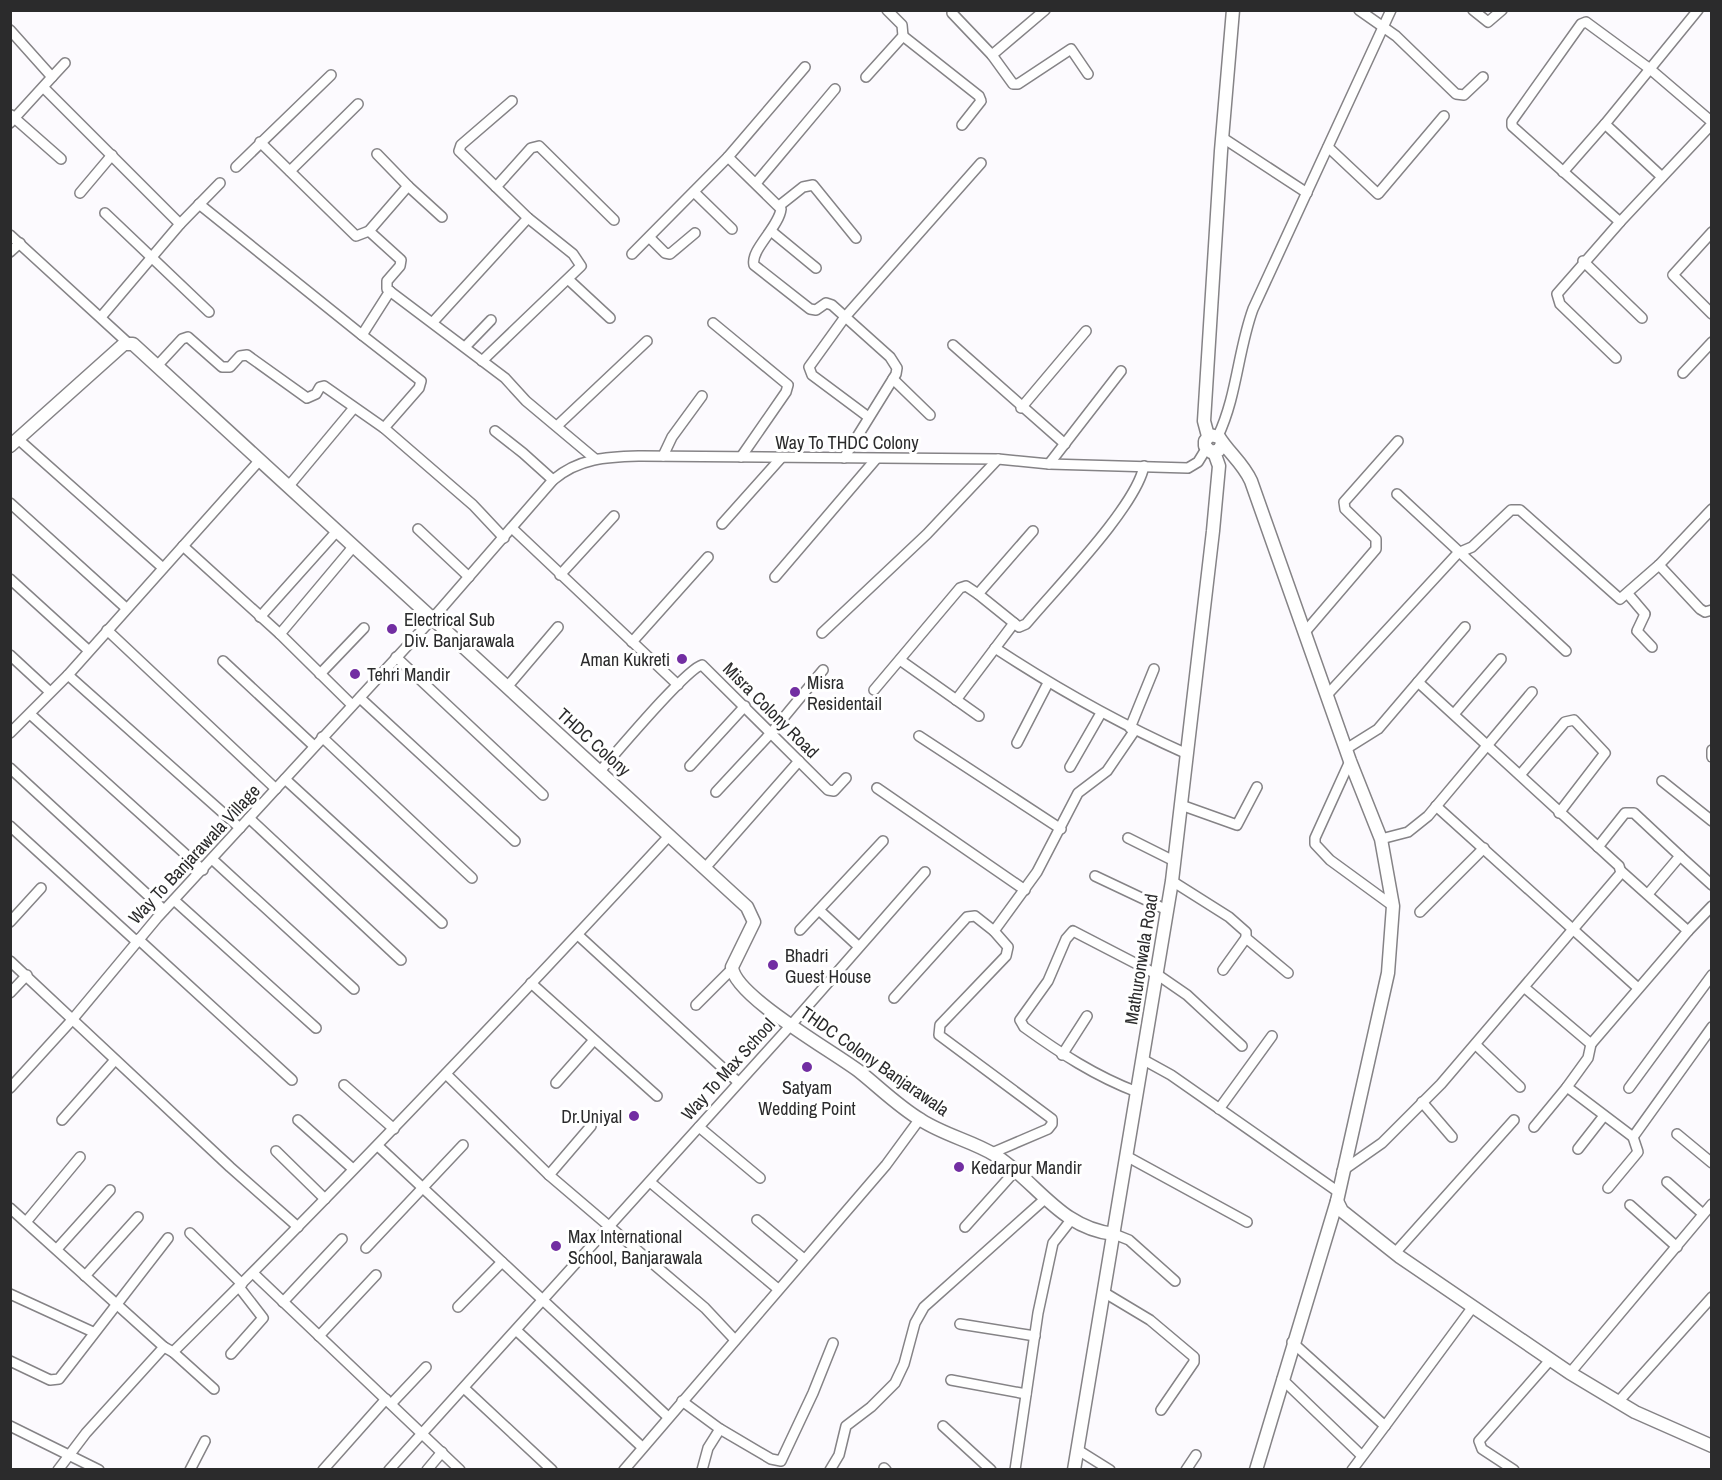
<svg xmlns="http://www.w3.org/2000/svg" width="1722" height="1480" font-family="'Archivo Narrow',sans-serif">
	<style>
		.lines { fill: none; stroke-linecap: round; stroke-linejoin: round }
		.street-casing { stroke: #858386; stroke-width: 12 }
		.secondary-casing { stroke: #858386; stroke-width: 15 }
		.street { stroke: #fff; stroke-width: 9 }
		.secondary { stroke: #fff; stroke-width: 12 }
		.poi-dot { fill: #722ea2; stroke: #fff; stroke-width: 2 }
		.labels { text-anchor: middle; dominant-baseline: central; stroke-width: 6; stroke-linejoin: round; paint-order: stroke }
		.street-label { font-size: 18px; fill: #2b2b2c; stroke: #fff }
		.poi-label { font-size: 18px; fill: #2b2b2c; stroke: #fff; text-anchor: start }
	</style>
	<rect width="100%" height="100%" fill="#fcfafe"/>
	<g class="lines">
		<defs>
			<g id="street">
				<polyline points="1359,10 1396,36 1456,94 1464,95 1483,77"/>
				<polyline points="1473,10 1488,22 1502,10"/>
				<polyline points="952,13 992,55 1013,84 1018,84 1071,49 1088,74"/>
				<polyline points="10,30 52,77 10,123"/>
				<polyline points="903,36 979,96 981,101 962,125"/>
				<polyline points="992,55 1045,10"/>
				<polyline points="52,77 65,63"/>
				<polyline points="866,77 903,36 902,25 887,10"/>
				<polyline points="44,88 180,224"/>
				<polyline points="11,115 61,159"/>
				<polyline points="1712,122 1650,69 1586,22 1581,24 1512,121 1512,126 1620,222 1712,124"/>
				<polyline points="1605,124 1698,10"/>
				<polyline points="1223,138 1307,193"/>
				<polyline points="260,142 356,236 369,231 408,186 377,154"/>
				<polyline points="1328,147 1378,194 1444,116"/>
				<path d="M728,157L781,209C779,227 750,250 754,265L810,309L816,310L826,303L832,305L890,357L897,368L896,374L844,458"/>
				<polyline points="236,167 331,75"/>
				<polyline points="290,171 358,104"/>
				<polyline points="1563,172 1605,124 1662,177"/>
				<polyline points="757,182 835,89"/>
				<polyline points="408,186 442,217"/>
				<polyline points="496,187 531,148 539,146 614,220"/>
				<polyline points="694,192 732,229"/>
				<polyline points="80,193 112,155"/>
				<polyline points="199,204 362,335"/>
				<polyline points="779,206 803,187 813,185 856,238"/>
				<polyline points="105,213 209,312"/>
				<polyline points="369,231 401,260 400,266 387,281 387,289 505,378 526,401 594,458"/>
				<polyline points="771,231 816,268"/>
				<polyline points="1712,232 1673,275 1712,314"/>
				<polyline points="10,235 128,343"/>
				<polyline points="650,238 665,253 670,254 695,233"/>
				<polyline points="10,252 20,243"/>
				<polyline points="632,254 728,157 805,67"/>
				<polyline points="1583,261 1642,318"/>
				<polyline points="569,280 610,318"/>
				<polyline points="101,317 180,224 220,183"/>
				<polyline points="433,322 528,218"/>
				<polyline points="713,323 788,385 786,392 741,457"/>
				<polyline points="953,345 1065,444"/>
				<polyline points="465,347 491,320"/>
				<polyline points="1616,358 1560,304 1557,294 1620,222"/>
				<polyline points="482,361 581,266 573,254 528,218 459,151 461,145 512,101"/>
				<polyline points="157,366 182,339 188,337 222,367 230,367 240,356 247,355 307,398 316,394 320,387 324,386 384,428 473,505 504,538"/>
				<polyline points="1683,373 1712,342"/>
				<polyline points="893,379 930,415"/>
				<polyline points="1021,408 1086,331"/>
				<polyline points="867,416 812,375 809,367 845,317 981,163"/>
				<polyline points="558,425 647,341"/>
				<polyline points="384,428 419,388 421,381 362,335 390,291"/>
				<polyline points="495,431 523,453 553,480"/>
				<path d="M1218,436C1237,396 1238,350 1253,309L1391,10"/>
				<polyline points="18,439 163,568"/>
				<polyline points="663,456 672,437 702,396"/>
				<polyline points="1049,464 1121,371"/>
				<polyline points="288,487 353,409"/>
				<polyline points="1397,494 1566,651"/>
				<polyline points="10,503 126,608"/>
				<polyline points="722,524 781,458"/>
				<polyline points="418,529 469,577"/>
				<polyline points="513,529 678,685"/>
				<polyline points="183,546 280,634 352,705"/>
				<polyline points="1659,565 1700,609 1705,612 1712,610"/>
				<polyline points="560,575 614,516"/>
				<polyline points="775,577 876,459"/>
				<polyline points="10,579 88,650"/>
				<polyline points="1628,594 1645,614 1637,631 1652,647"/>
				<polyline points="260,617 337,531"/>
				<polyline points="1014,623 978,594 1033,531"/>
				<polyline points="107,630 276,789"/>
				<polyline points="1305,632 1376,549 1376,539 1345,509 1344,502 1398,441"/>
				<polyline points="822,633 927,534 998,459"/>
				<polyline points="280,634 353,547"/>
				<polyline points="632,642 708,557"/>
				<path d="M995,648C1056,688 1118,723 1185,753"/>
				<polyline points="10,655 50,692"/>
				<polyline points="396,657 543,795"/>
				<polyline points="900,660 979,716"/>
				<polyline points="223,661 314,746"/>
				<polyline points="320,674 364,628"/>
				<polyline points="68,675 240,828"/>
				<polyline points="507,687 558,627"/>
				<polyline points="874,690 960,588 966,586 978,594"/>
				<polyline points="1327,695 1458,553 1472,547 1511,510 1520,510 1620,599 1659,565 1712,509"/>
				<polyline points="360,698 515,841"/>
				<path d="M956,700L1014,623L1019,627L1026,624C1055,589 1136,507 1144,466"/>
				<polyline points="30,714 203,870"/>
				<polyline points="1454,714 1501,659"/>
				<polyline points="1130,728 1154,669"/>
				<polyline points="10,733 68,675 259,461"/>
				<polyline points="919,736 1061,829"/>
				<polyline points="322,737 472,878"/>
				<polyline points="1017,743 1048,683"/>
				<polyline points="1346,749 1378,729 1465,627"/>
				<polyline points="1712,750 1712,757"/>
				<polyline points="1350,761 1315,838 1315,844 1330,860 1393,906"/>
				<polyline points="690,766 745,706"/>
				<polyline points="1070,767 1101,713"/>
				<polyline points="10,768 164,910"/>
				<path d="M600,771C616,753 686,669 702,665L828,790L834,791L846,778"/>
				<polyline points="1520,775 1565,722 1574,720 1605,753 1559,813"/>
				<polyline points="285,779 442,923"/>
				<polyline points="1662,781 1712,821"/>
				<polyline points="877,788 1025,890"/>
				<polyline points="716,792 771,733 823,670"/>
				<polyline points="1181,805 1237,825 1257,787"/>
				<polyline points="1436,806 1638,988"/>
				<polyline points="249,818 401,960"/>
				<polyline points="10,826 136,941"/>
				<polyline points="1128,838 1174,861"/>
				<polyline points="1381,839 1408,832 1428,816 1532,692"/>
				<polyline points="1598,847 1625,813 1634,813 1680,856 1648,894"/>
				<polyline points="1680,856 1712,885"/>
				<polyline points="212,859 354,989"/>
				<polyline points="705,868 799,761"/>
				<polyline points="1095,876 1167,910"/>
				<polyline points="1172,881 1229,917 1246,932 1246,938 1223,970"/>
				<polyline points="174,900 316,1028"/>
				<polyline points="819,910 858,946"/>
				<polyline points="1420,912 1484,848"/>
				<polyline points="10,922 41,888"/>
				<polyline points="800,930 883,841"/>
				<polyline points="1688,931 1712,906"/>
				<polyline points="578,935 738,1082"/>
				<polyline points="1246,938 1288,973"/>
				<polyline points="138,939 292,1080"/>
				<polyline points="10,961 230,1167 298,1227"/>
				<polyline points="531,983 657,1096"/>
				<polyline points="1525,988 1591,1044 1688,931 1621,871"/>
				<polyline points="10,993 27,975"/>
				<polyline points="894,998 967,917 975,916 994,931"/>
				<polyline points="696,1005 732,969"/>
				<polyline points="1591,1044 1588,1058 1567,1087 1633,1137 1712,1027"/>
				<polyline points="1476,1045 1520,1087"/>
				<polyline points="1062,1055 1087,1016"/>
				<polyline points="1142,1059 1171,1075 1337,1191"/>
				<polyline points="446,1074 549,1175 705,1308 735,1340"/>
				<polyline points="556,1083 594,1040"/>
				<polyline points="344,1085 394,1129"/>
				<path d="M10,1088L72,1020L157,918L433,618L553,480C580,457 609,457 642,456L998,459L1049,464L1188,468L1198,462L1206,449"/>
				<polyline points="1629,1088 1712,975"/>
				<path d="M1137,1092C1095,1076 1060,1053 1024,1027L1020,1020L1048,981L1066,939L1073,931L1158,975L1187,995L1242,1046"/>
				<polyline points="1422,1102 1452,1137"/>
				<polyline points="1219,1109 1272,1036"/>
				<polyline points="62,1120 115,1060"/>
				<polyline points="298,1120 353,1169"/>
				<polyline points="699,1127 760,1178"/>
				<polyline points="1534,1127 1567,1087"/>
				<polyline points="1677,1134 1712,1163"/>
				<polyline points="378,1146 668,1417"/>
				<polyline points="1578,1149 1603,1117"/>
				<polyline points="276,1151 325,1199"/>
				<polyline points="992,1153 1048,1129 1052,1124 1052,1119 939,1035 940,1025 1006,956 1008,947 994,931 1037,872 1078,793 1107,771 1135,730"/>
				<polyline points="1128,1157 1247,1222"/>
				<polyline points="1342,1171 1382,1143 1441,1084 1621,873 1619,866 1418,682"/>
				<polyline points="549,1175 591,1126"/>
				<polyline points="650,1182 778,1289"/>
				<polyline points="1667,1182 1703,1214"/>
				<polyline points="1608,1188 1638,1152 1633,1137"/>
				<polyline points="1630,1205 1677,1247"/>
				<polyline points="10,1208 164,1347"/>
				<polyline points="757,1220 804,1259"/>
				<polyline points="26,1222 80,1157"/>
				<polyline points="965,1227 1016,1170"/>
				<polyline points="190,1233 242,1284"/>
				<polyline points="1114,1234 1129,1240 1175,1281"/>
				<polyline points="366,1248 463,1145"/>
				<polyline points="57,1249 110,1190"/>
				<polyline points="1395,1253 1514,1120"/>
				<polyline points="253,1273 460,1470"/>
				<polyline points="85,1276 138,1217"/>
				<polyline points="1105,1293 1150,1320 1194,1357 1194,1362 1161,1410"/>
				<polyline points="10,1294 93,1332"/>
				<polyline points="283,1302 342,1239"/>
				<polyline points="458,1307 502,1262"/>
				<polyline points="960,1324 1035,1336"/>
				<polyline points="517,1331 642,1447"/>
				<polyline points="319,1336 376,1275"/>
				<polyline points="1292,1342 1385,1426 1472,1308"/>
				<polyline points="173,1352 214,1389"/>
				<polyline points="231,1354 263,1318 239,1287"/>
				<polyline points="10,1361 50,1380 59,1379 168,1238"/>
				<polyline points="1570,1373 1712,1204"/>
				<polyline points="1282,1379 1361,1455"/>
				<polyline points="951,1380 1026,1394"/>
				<polyline points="464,1388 552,1470"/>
				<polyline points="682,1401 720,1429 708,1448 702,1470"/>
				<polyline points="1618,1402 1712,1297"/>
				<polyline points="391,1404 426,1367"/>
				<polyline points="10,1426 99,1470"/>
				<polyline points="943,1426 991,1470"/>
				<polyline points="720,1429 771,1459 781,1461 813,1393 833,1343"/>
				<polyline points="1078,1450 1110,1470"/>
				<polyline points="884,1468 886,1470"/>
				<path d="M58,1470L86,1433L164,1347L173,1352C343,1184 507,1011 669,836"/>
				<polyline points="190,1470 205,1441"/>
				<polyline points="323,1470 386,1399"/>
				<polyline points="389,1470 791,1025 925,872"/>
				<polyline points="427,1470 442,1452"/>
				<polyline points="624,1470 886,1165 919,1120"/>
				<polyline points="830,1470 839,1455 846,1426 871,1407 895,1383 904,1364 915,1323 924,1307 1046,1198"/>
				<polyline points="1015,1470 1038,1313 1053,1243 1071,1220"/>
				<polyline points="1186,1470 1196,1455"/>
				<polyline points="1352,1470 1385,1426"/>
				<polyline points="1514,1470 1482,1449 1479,1441 1551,1359"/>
			</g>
			<g id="secondary">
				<polyline points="1208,436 1204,421 1221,151 1233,10"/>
				<path d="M1222,444L1219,450L1211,452L1205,446V441L1210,435L1219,437C1228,452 1243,463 1251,481L1350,761L1381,839L1393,906L1388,973L1337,1201L1256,1470"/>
				<path d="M10,446L124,344H133L747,907L754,922L732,967C734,996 834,1052 860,1072C880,1088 899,1107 921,1120C944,1135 972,1141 995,1155C1038,1183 1060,1228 1114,1234"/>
				<polyline points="1337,1201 1342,1211 1400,1257 1570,1373 1635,1412 1712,1446"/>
				<polyline points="1074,1470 1172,881 1213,531 1219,466 1214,452"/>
			</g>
		</defs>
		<use href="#street" class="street-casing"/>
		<use href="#secondary" class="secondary-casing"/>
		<use href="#street" class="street"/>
		<use href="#secondary" class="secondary"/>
	</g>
	<g class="poi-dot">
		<circle cx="392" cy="629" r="6"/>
		<circle cx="682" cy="659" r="6"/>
		<circle cx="355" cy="674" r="6"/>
		<circle cx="795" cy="692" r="6"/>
		<circle cx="773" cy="965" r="6"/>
		<circle cx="807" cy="1067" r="6"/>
		<circle cx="634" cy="1116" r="6"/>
		<circle cx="959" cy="1167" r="6"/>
		<circle cx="556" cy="1246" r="6"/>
	</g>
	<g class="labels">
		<g class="street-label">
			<text x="847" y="442">Way To THDC Colony</text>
			<text transform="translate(771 710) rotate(45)">Misra Colony Road</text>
			<text transform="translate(594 742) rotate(42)">THDC Colony</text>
			<text transform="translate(194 854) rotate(-47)">Way To Banjarawala Village</text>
			<text transform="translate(1141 959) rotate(-81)">Mathuronwala Road</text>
			<text transform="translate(875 1061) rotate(35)">THDC Colony Banjarawala</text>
			<text transform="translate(728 1069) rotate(-48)">Way To Max School</text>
		</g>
		<g class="poi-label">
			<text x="404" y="619">Electrical Sub<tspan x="404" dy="21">Div. Banjarawala</tspan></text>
			<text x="670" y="659" text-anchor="end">Aman Kukreti</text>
			<text x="367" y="674">Tehri Mandir</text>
			<text x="807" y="682">Misra<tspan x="807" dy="21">Residentail</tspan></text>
			<text x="785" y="955">Bhadri<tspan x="785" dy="21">Guest House</tspan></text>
			<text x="807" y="1087" text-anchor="middle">Satyam<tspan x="807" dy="21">Wedding Point</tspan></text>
			<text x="622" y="1116" text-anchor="end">Dr.Uniyal</text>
			<text x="971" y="1167">Kedarpur Mandir</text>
			<text x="568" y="1236">Max International<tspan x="568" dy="21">School, Banjarawala</tspan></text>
		</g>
	</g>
	<rect width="1722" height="1480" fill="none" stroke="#2b2b2c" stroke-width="24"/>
</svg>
